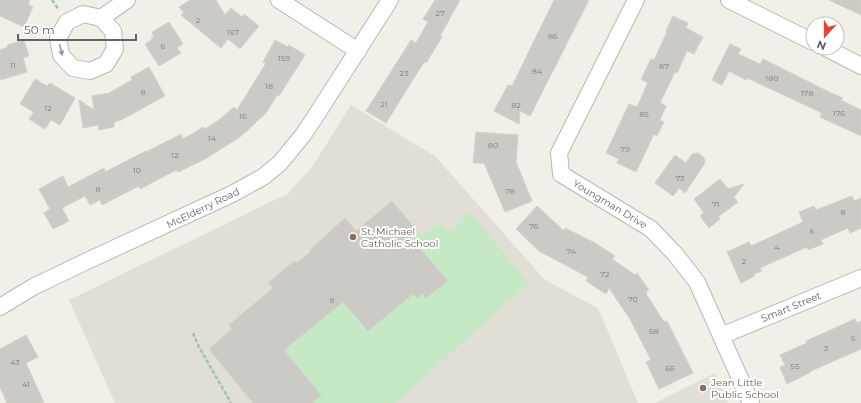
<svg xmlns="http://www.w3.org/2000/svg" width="861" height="403" font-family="Montserrat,sans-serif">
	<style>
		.education { fill: #e1ded6 }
		.green { fill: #c5e8c5 }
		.building { fill: #cccac5; stroke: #d6d1c6 }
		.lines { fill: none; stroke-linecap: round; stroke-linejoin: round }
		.street-casing { stroke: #b5b8bc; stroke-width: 18 }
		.path { stroke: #9cc7a9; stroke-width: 2.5; stroke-dasharray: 4 2; stroke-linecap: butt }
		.street { stroke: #fff; stroke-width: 16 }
		.oneway { fill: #979a9d }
		.education-dot { fill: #8d6e63; stroke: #fff; stroke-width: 1.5 }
		.labels { text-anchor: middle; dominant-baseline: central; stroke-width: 4; stroke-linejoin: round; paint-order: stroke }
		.number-label { font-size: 8px; fill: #7a7d7f }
		.street-label { font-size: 10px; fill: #5f6368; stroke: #fff }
		.education-label { font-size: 10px; fill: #785e54; stroke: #fff; text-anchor: start }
	</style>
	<rect width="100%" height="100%" fill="#f1efe8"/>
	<g class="education">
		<polygon points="351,105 436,157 545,280 598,308 638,403 115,403 69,300 287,194 312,167"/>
		<polygon points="715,373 728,403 655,403"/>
	</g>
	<polygon class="green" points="470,212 529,283 396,403 312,403 321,395 284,350 343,302 368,331 413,294 417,298 422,294 427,298 447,281 409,236 417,231 422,237 440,223 448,232 461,222 459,220"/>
	<g class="building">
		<polygon points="0,0 30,0 28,4 33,7 24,27 0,16"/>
		<polygon points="190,0 216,0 225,15 231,8 242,17 244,14 259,26 240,49 228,39 221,48 181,15 184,13 179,7"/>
		<polygon points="435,0 460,0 440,36 442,37 426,63 424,62 386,123 366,111 411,40 416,43 428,22 423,19"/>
		<polygon points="554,0 589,0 530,116 520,111 519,124 494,111 508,85 512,86"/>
		<polygon points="829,0 861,0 861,15"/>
		<polygon points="673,16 688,23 686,28 703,37 694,54 687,51 677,73 675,72 660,103 666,106 660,120 664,122 657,136 654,134 636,172 617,163 619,159 606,153 629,104 637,107 648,83 641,79 651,59 654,60 667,32 666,31"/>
		<polygon points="169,22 183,44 177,48 181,53 159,66 145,44 153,39 151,38 154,36 152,32"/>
		<polygon points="24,40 29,56 23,58 27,72 0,80 0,50 8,47 7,45"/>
		<polygon points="275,40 288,47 289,45 305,55 279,96 277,95 266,113 240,137 205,159 178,172 176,170 140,189 139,186 102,205 100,200 90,205 85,196 62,208 69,221 53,229 44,213 50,209 39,189 63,176 68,187 104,168 105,172 146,151 146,152 181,134 183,139 204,127 205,129 219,120 234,107 237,110 266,63 263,62"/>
		<polygon points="730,44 741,49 738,54 760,64 763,59 831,93 843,98 841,100 861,110 861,136 820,117 822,113 747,78 746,80 729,71 722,85 712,80"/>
		<polygon points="149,67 165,96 121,120 114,122 115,123 114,123 114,127 99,130 98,125 83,128 79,100 94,110 92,96 109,93 132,80 131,77"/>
		<polygon points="35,79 47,86 50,83 75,98 60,125 51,120 45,129 29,119 34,112 20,104"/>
		<polygon points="476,132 518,135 516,162 532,201 505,212 484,163 473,163"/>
		<polygon points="698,153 704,158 705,163 685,193 679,188 673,196 655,183 675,155 686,163 692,154"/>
		<polygon points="720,179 728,189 744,184 734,197 738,202 718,217 720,219 709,228 700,216 704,213 694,199"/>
		<polygon points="852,196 854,201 861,198 861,228 850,233 848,228 821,240 823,244 808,250 807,247 760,268 762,271 754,274 755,276 741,283 727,252 749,242 751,246 803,222 799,212 814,206 816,210"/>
		<polygon points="392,201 417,231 409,236 448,281 426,298 422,294 417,298 413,294 368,331 343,302 284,350 321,395 312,403 253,403 209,349 232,329 229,325 273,288 269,282 293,262 298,262 311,251 310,250 345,218 356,231"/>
		<polygon points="537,206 564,231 565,228 595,243 615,256 612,259 635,275 637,273 649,290 646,291 647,293 646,294 664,322 667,321 693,373 659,389 646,362 651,360 630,319 609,288 606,294 586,281 588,277 539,251 516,229"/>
		<polygon points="855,319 857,323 861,321 861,349 811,371 811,372 787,384 780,367 785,365 780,355 807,343 806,341"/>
		<polygon points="26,335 38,357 26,363 44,403 7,403 0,387 0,349"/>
	</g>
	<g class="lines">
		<defs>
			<g id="street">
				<polyline points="279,0 358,51"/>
				<polyline points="636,0 559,153 561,174 651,229 675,254 697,282 751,403"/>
				<polyline points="729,0 813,42"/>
				<polyline points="101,18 113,31 115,49 106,64 90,71 73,68 61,55 58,38 67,22 83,14 101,18 127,0"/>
				<polyline points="826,48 861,66"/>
				<polyline points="0,307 33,287 87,261 232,194 263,177 280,163 303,135 315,117 390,0"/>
				<polyline points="721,336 861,278"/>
			</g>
		</defs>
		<use href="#street" class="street-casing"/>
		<g class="path">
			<polyline points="52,0 59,10"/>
			<polyline points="193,333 199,347 231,403"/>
		</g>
		<use href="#street" class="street"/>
	</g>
	<defs><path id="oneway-solid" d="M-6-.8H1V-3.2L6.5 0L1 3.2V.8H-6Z"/></defs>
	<use class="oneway" href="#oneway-solid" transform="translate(61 50) rotate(76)"/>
	<g class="education-dot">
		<circle cx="353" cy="237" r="4"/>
		<circle cx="703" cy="388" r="4"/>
	</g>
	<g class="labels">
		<g class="number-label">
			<text x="440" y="13">27</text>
			<text x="198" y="20">2</text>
			<text x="233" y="32">157</text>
			<text x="553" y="36">86</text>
			<text x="163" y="46">6</text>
			<text x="284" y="58">159</text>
			<text x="13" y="65">11</text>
			<text x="664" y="66">87</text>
			<text x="537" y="71">84</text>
			<text x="404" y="73">23</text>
			<text x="772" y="78">180</text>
			<text x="269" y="86">18</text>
			<text x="143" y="92">8</text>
			<text x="807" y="93">178</text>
			<text x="384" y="104">21</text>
			<text x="516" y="105">82</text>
			<text x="48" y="108">12</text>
			<text x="839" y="113">176</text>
			<text x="644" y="114">85</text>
			<text x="243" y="116">16</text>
			<text x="212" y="138">14</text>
			<text x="493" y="145">80</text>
			<text x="625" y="149">79</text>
			<text x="175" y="155">12</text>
			<text x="137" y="170">10</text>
			<text x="680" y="178">73</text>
			<text x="98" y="189">8</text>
			<text x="510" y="191">78</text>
			<text x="716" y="204">71</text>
			<text x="843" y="212">8</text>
			<text x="534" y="226">76</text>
			<text x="812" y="231">6</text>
			<text x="777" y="247">4</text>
			<text x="571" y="251">74</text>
			<text x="744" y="261">2</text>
			<text x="605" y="274">72</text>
			<text x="633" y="299">70</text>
			<text x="332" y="300">9</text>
			<text x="654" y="331">68</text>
			<text x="853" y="338">5</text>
			<text x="826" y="348">3</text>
			<text x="15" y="362">43</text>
			<text x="795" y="366">55</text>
			<text x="670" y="368">66</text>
			<text x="26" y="384">41</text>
		</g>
		<g class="street-label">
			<text transform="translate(610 204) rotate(31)">Youngman Drive</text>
			<text transform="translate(203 208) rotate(-26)">McElderry Road</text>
			<text transform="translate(791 307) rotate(-22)">Smart Street</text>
		</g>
		<g class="education-label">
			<text x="361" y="231">St. Michael<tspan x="361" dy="12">Catholic School</tspan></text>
			<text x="711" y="382">Jean Little<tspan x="711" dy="12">Public School</tspan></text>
		</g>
	</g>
	<g transform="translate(825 36) rotate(201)"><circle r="19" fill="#ffffff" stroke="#bfc1c3"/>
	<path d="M0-3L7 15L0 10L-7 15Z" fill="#ea4335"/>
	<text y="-6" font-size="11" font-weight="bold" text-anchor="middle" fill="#5f6368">N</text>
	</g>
	<path d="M18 34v6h118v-6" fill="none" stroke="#5f6368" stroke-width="2"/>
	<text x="24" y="34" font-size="12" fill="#5f6368" stroke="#ffffff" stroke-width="3" paint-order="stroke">50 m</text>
</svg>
